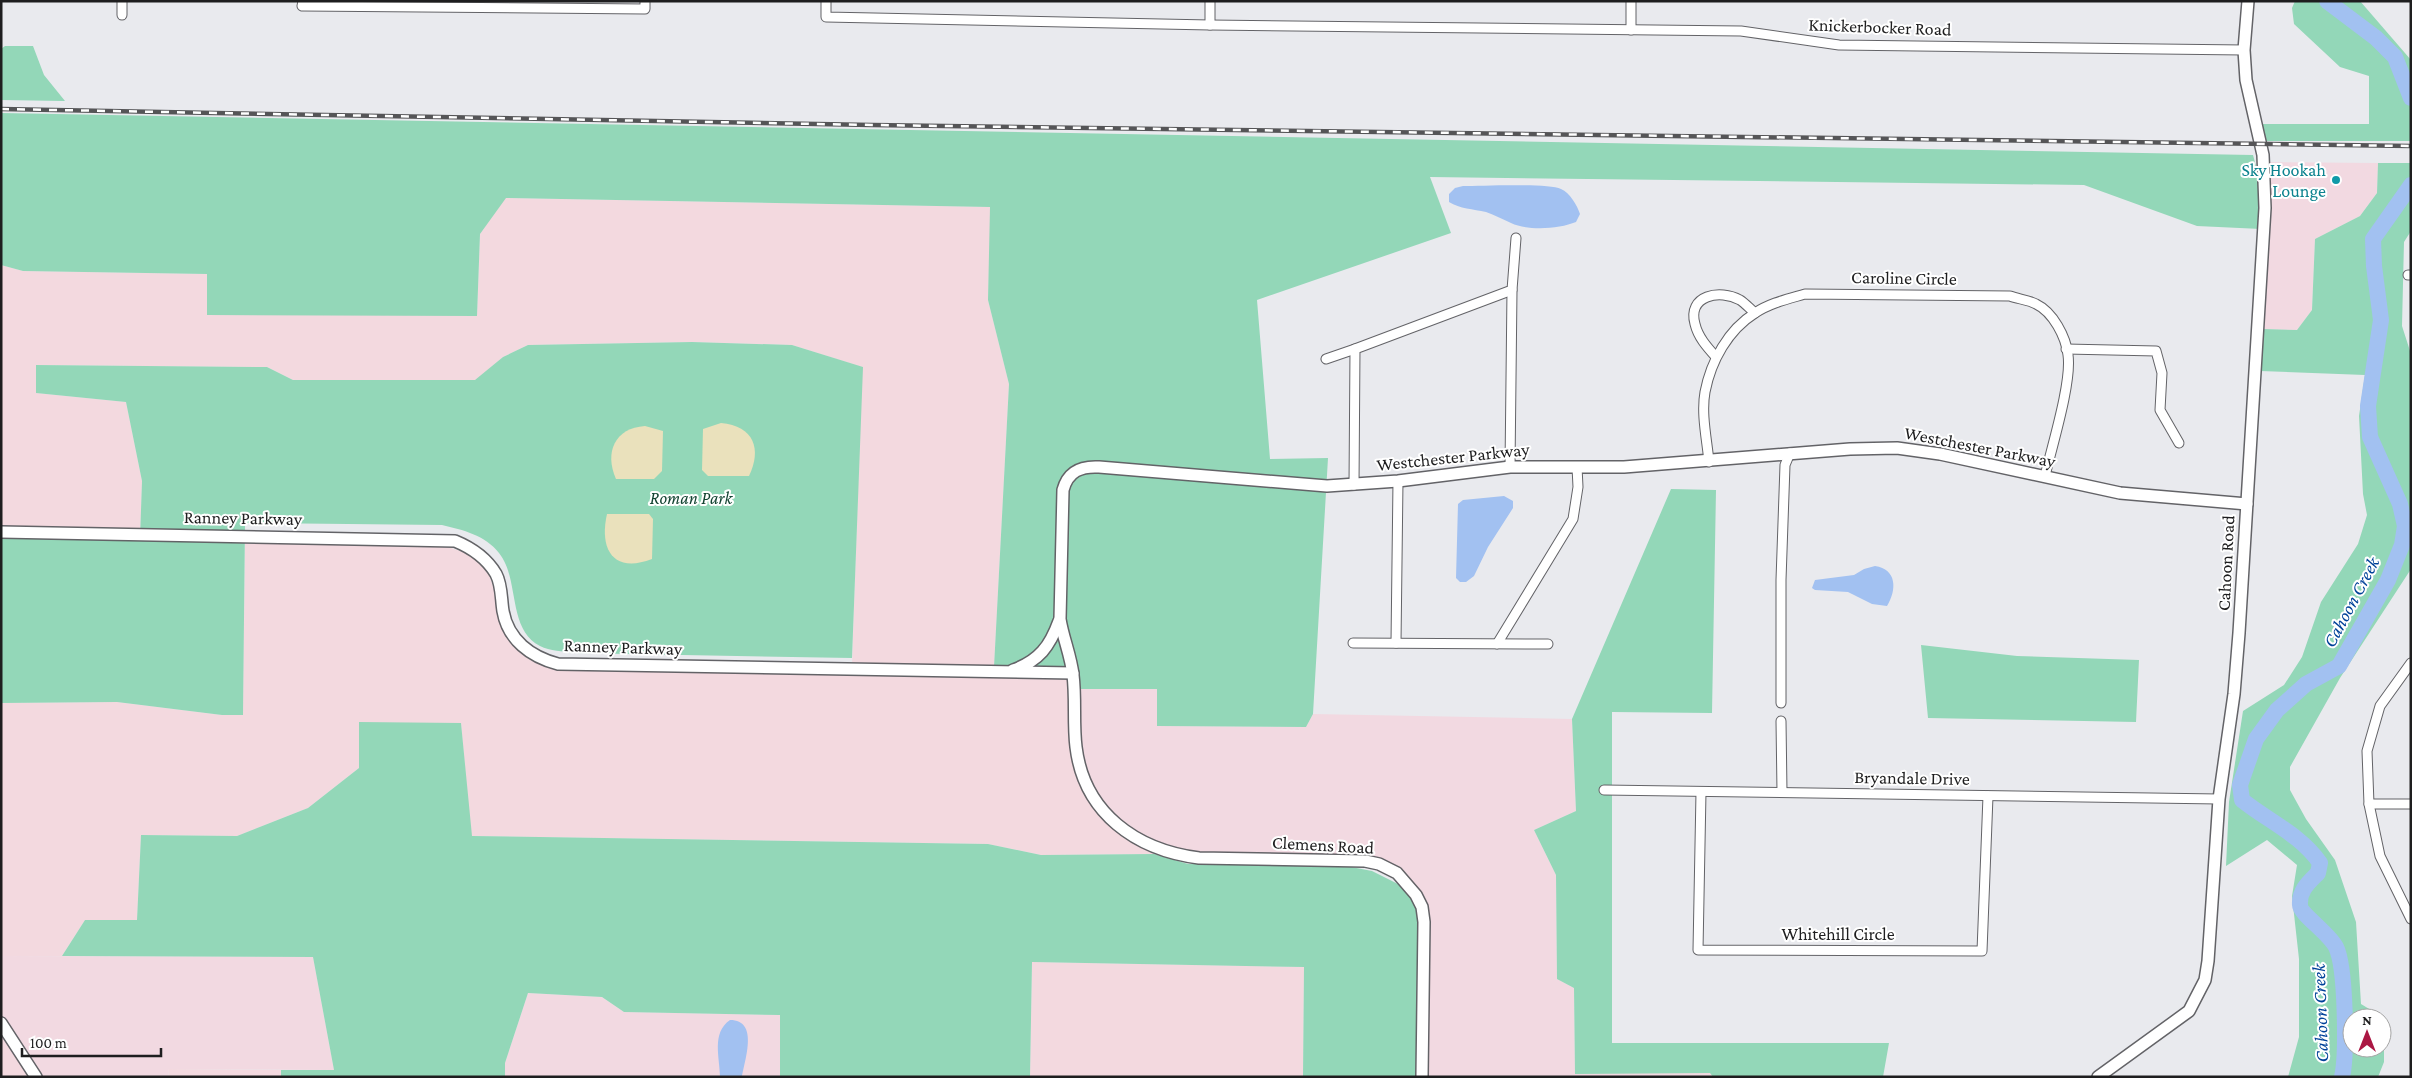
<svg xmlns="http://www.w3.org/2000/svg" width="2412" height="1078" font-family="'Crimson Pro',serif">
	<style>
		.commercial { fill: #f2d9e1 }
		.industrial { fill: #f3d9df }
		.green { fill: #93d7b8; fill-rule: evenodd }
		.sand { fill: #eae1bc }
		.water { fill: #a2c1f1 }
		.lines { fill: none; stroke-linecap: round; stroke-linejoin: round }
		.river { stroke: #a2c1f1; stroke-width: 16 }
		.minor-casing { stroke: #636367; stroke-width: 11 }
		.tertiary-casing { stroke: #636367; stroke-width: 14 }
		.minor { stroke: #fff; stroke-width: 9 }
		.tertiary { stroke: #fff; stroke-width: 11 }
		.rail-casing { stroke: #555557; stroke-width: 4.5 }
		.rail { stroke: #fff; stroke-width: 2.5; stroke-dasharray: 8; stroke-linecap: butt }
		.culture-dot { fill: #0f9aa8; stroke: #fff; stroke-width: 2 }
		.labels { text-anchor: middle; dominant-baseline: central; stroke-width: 4; stroke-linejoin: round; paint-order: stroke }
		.street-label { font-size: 18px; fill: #1e1e1f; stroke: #fff }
		.culture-label { font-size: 18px; fill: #0d838f; stroke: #fff; text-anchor: end }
		.park-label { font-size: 18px; font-style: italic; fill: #124331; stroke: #fff }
		.water-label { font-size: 19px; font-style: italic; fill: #004299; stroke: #fff }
	</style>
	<rect width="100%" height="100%" fill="#e9eaee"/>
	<g class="commercial">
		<polygon points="2267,162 2378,163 2377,193 2360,216 2315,239 2312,310 2297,330 2263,329"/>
		<polygon points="1078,689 1158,689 1158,726 1306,727 1313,714 1572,719 1576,811 1534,830 1556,875 1557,979 1574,988 1575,1073 1710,1073 1713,1077 1425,1077 1423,901 1382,861 1193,854 1145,840 1122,823 1102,802 1091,781 1081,755"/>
		<polygon points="1,956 313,957 334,1070 168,1069 169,1077 42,1077 1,1014"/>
		<polygon points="528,993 602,997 624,1012 780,1015 780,1077 505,1077 505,1063"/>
	</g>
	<g class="industrial">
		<polygon points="505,198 991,207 988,300 1009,384 994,667 852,666 862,367 792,345 692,342 528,345 503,357 476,380 293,380 267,367 37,365 36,393 126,402 142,481 140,540 1,538 1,265 23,271 208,274 207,315 477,315 480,234"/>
		<polygon points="245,544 416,544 451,548 472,555 488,571 495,593 502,629 515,647 531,660 560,667 1069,677 1071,751 1098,810 1125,837 1154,854 1041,855 988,844 471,836 461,723 359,723 359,768 308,808 237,836 141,835 137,920 85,920 62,956 1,956 1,703 117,702 222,715 243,715"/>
		<polygon points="1032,962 1304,967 1303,1077 1030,1077"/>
		<polygon points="1,1034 30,1077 1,1077"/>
		<polygon points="168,1069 281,1070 281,1077 169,1077"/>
	</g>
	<g class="green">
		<polygon points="2295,1 2360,1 2411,60 2411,141 2263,141 2260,124 2369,124 2369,76 2340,67 2294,24 2292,8"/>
		<polygon points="5,46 33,46 44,75 65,101 1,100 1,49"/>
		<polygon points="1,113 2253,155 2261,185 2261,229 2197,226 2084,185 1430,177 1451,233 1257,300 1270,459 1328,458 1313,714 1306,727 1157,726 1157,689 1078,689 1077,667 994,667 1009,384 988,300 990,207 506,198 480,234 477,316 207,315 207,274 23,271 1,265"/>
		<path d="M2378,163H2411V231L2404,242L2402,326L2411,354V569L2340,678L2290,767V790L2306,819L2335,860L2356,922L2361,1004L2384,1018V1062L2378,1077H2288L2299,1037V959L2292,896L2297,865L2267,840L2226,866L2229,802L2243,711L2284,685L2302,657L2321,602L2358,544L2367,515L2363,494L2359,416L2365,375L2260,371L2263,329L2297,330L2312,310L2315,239L2360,216L2377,193ZM2352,1018H2382V1048H2352Z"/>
		<path d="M692,342L792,345L863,367L852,658L574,653C563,651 550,651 540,646C507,629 520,579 499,553C485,535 463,530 442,525L245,523L243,715H222L117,702L1,703V538L140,539L142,481L126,402L36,393V365L267,367L293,380H475L503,357L528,345Z"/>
		<polygon points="1671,489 1716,490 1712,713 1612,712 1612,1043 1889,1043 1883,1077 1713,1077 1710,1073 1575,1074 1574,988 1557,979 1556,875 1534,830 1576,811 1572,719"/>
		<polygon points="1921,645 2017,656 2139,660 2136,722 1928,718"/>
		<polygon points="359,722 461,723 472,836 988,844 1041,855 1154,854 1188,864 1346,866 1372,871 1404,887 1415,903 1419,923 1417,1077 1303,1077 1304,967 1032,962 1030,1077 780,1077 780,1015 624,1012 602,997 528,993 505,1063 505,1077 281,1077 281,1070 334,1070 313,957 62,956 85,920 137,920 141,835 237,836 308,808 359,768"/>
	</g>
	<g class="sand">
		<path d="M721,423C754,426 762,449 749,476H708L702,470L703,429Z"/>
		<path d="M645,426L663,431L662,471L654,479H616C604,452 615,428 645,426Z"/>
		<path d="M607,514H649L653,519L652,559C613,574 599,549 607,514Z"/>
	</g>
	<g class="water">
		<path d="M1463,186C1482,186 1548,183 1561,189C1570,193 1577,205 1580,214L1576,222C1559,229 1528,231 1511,223C1502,219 1495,215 1486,212C1473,209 1460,209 1449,202V194L1455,188Z"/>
		<polygon points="1504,496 1513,501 1513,508 1488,547 1474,576 1466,582 1460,582 1456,578 1458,504 1463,500"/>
		<path d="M1875,566C1897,569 1897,590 1887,606L1872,604L1848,592L1815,590L1812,588L1815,580L1854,575L1864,569Z"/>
		<path d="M730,1020C759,1020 745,1059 742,1077H720C720,1058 711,1033 730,1020Z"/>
	</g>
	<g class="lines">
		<g class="river">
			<polyline points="2327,1 2376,38 2395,57 2411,98"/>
			<path d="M2342,1077C2347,1055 2346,967 2336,947C2329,933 2300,914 2300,905C2299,890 2309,882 2318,873L2320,863C2301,835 2268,821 2242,800L2240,785L2256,739L2277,710L2306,684L2339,666L2388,580L2402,545L2405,526L2400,504L2370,437L2368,406L2381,320L2374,266L2373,239L2411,185"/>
		</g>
		<defs>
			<g id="minor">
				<polyline points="303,1 302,6 645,9 645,1"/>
				<polyline points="826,1 826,17 1210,25 1741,31 1839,45 2244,50"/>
				<polyline points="122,15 122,1"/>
				<polyline points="1210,25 1210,1"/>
				<polyline points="1631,30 1631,1"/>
				<polyline points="2408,275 2411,275"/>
				<polyline points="2066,349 2156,351 2162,373 2160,410 2179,443"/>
				<path d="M1716,357C1707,347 1698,337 1695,324C1687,295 1720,289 1740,300C1745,303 1750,309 1755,313"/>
				<polyline points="1326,359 1355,349"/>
				<path d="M1709,462C1707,440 1701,414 1705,392C1711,361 1728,330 1755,313C1770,303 1788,299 1805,294L2010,296C2018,299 2029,300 2036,304C2053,312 2066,337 2068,355C2072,382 2052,446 2045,476"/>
				<polyline points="1510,467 1512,290"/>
				<polyline points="1354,485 1355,349 1512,290 1516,238"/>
				<polyline points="1353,643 1548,644"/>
				<polyline points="1396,643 1398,481"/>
				<polyline points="1497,644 1573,519 1578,487 1577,467"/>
				<polyline points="2411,663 2380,706 2367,751 2369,804 2380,856 2411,919"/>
				<polyline points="1781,703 1781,580 1785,465 1790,453"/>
				<polyline points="1781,721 1782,792"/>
				<polyline points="1604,790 2219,799"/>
				<polyline points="1701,792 1698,950 1982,951 1988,796"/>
				<polyline points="2369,804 2411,804"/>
			</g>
			<g id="tertiary">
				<path d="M1,532L455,541C472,548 486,557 496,574C502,585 501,599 503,611C508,640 531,657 558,664L1073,673"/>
				<path d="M1013,670C1039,661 1050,646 1059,621"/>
				<polyline points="1,1023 36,1077"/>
				<path d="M1422,1077L1424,922L1422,907L1416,895L1397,873L1379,864L1365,861L1199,858C1136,850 1084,813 1076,747C1073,723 1076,699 1073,675C1071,656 1063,638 1060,619L1063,490C1068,471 1081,466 1099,467L1327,486L1398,481L1510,467H1624L1850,449L1897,448L1940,454L2120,493L2247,504"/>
				<polyline points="2098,1077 2189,1011 2205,980 2208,961 2219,799 2234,694 2239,633 2265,208 2263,155 2246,80 2244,50 2248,1"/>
			</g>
		</defs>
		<use href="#minor" class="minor-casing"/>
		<use href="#tertiary" class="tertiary-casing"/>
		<use href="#minor" class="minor"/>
		<use href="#tertiary" class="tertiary"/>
		<defs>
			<polyline id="rail" points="1,109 872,125 2411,146"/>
		</defs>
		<use href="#rail" class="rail-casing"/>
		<use href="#rail" class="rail"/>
	</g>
	<circle class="culture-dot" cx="2336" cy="180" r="5"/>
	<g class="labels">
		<g class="street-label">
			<text transform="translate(1880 27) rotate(2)">Knickerbocker Road</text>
			<text transform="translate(1904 278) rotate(1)">Caroline Circle</text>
			<text transform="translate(1980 447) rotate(11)">Westchester Parkway</text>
			<text transform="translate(1453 457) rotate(-6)">Westchester Parkway</text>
			<text transform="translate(243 518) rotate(1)">Ranney Parkway</text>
			<text transform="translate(2226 563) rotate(-87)">Cahoon Road</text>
			<text transform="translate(623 647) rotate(2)">Ranney Parkway</text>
			<text transform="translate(1912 778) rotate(1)">Bryandale Drive</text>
			<text transform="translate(1323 845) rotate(3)">Clemens Road</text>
			<text x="1838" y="934">Whitehill Circle</text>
		</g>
		<g class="culture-label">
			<text x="2326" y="170">Sky Hookah<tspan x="2326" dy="21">Lounge</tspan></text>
		</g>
		<g class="park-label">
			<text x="691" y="498">Roman Park</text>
		</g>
		<g class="water-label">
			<text transform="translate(2351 602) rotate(-62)">Cahoon Creek</text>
			<text transform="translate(2320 1013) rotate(-92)">Cahoon Creek</text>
		</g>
	</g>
	<rect width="2412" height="1078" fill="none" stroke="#1e1e1f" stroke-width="5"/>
	<g transform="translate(2367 1033)"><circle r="24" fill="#ffffff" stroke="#a5a5a5"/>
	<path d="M0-4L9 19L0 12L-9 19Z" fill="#ab1743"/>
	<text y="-8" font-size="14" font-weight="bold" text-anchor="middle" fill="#1e1e1f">N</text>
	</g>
	<path d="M22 1048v8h139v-8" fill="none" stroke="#1e1e1f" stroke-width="2.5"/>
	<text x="30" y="1048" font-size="15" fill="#1e1e1f" stroke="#ffffff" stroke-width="4" paint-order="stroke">100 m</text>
</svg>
